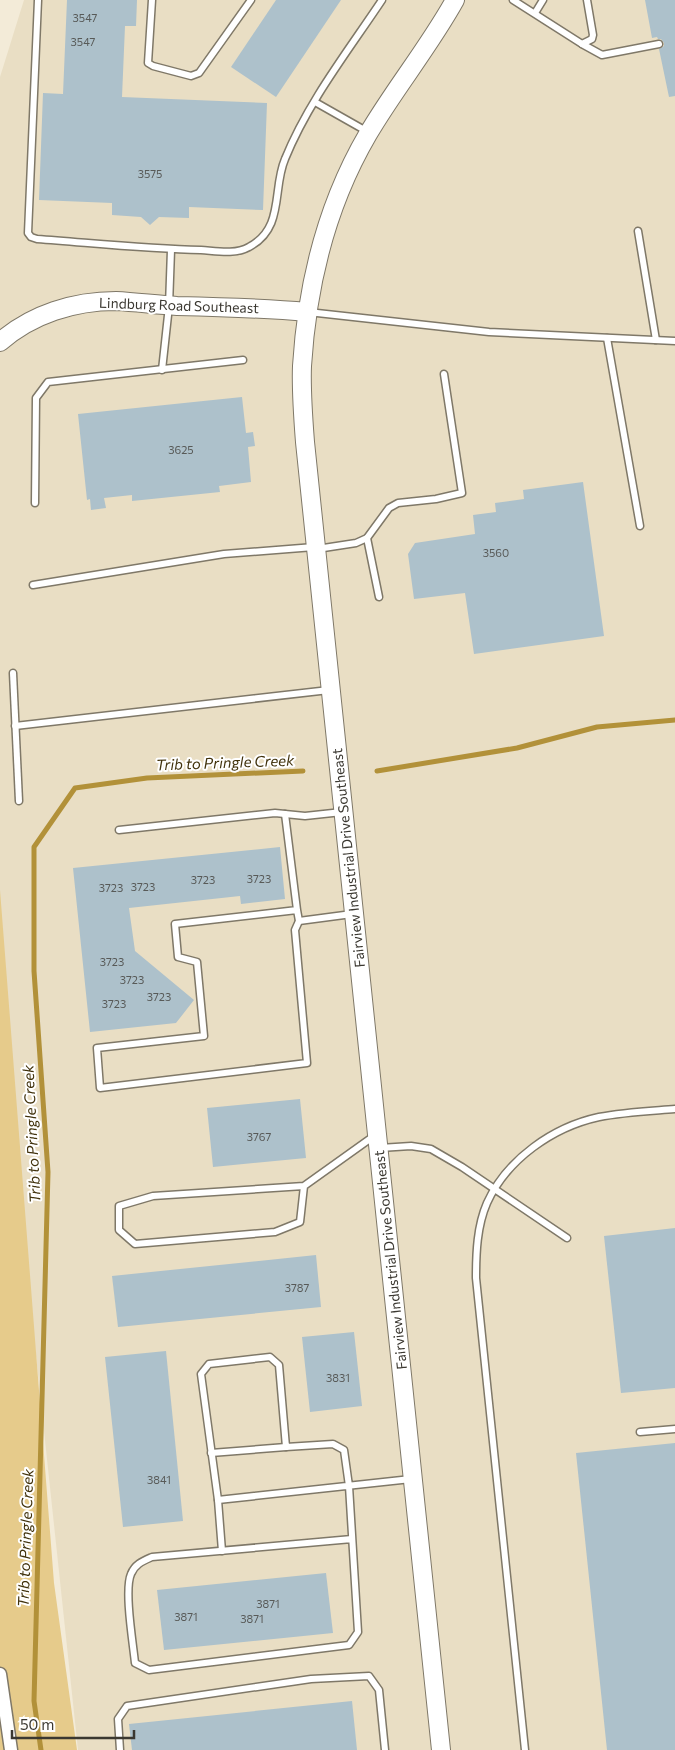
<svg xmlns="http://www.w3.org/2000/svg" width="675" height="1750" font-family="Commissioner,sans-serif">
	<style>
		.built { fill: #e9dec4 }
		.green { fill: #e6cb8b }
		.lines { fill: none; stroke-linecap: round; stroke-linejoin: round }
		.stream { stroke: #b29139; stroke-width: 5 }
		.building { fill: #adc1cb }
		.lane-casing { stroke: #7f7868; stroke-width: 9 }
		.street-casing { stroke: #7f7868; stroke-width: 15 }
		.secondary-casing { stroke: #7f7868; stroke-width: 20 }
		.lane { stroke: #fff; stroke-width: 6 }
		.street { stroke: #fff; stroke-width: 12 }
		.secondary { stroke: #fff; stroke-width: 18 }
		.labels { text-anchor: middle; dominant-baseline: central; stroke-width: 4; stroke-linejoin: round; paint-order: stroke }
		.number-label { font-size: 11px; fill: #585a58 }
		.street-label { font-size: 14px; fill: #3b3831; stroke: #fff }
		.water-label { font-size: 15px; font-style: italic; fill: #41320c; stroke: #fff }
	</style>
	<rect width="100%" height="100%" fill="#f3ebd8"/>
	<polygon class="built" points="24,0 675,0 675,1750 78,1750 0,1018 0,77"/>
	<polygon class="green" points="0,890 54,1583 77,1750 0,1750"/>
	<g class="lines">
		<g class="stream">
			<polyline points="377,771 517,748 597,727 675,720"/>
			<polyline points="41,1750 34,1701 48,1172 34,971 34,847 75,788 147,778 303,771"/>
		</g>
	</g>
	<g class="building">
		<polygon points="67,0 137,0 136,26 125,26 122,97 267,103 263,210 189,207 189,218 159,217 150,225 141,217 112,215 112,203 39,200 43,93 63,94"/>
		<polygon points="276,0 341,0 276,97 231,67"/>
		<polygon points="645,0 675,0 675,96 669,97 659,49 664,46 664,43 661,39 658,39 657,37 652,38"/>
		<polygon points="242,397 246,433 253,432 255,446 248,447 251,482 219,486 220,492 132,501 132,495 104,498 106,508 91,510 90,499 87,500 78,414"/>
		<polygon points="583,482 604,636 474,654 465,593 414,599 408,554 415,543 475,534 473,515 496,512 495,503 524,499 523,490"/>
		<polygon points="280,847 285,899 241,904 240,896 129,908 135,951 194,1000 176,1023 90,1032 73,868"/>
		<polygon points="300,1099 306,1158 213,1167 207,1108"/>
		<polygon points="675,1228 675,1388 621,1393 604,1236"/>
		<polygon points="316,1255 321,1307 118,1327 112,1276"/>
		<polygon points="354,1332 362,1406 310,1412 302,1337"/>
		<polygon points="166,1351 183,1521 123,1527 105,1357"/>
		<polygon points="675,1443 675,1750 607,1750 576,1453"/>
		<polygon points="326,1573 333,1633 164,1650 157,1590"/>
		<polygon points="352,1701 357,1750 132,1750 129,1724"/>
	</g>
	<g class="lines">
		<defs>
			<g id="lane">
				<path d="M38,0L28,233L31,237L37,239C92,243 146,249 201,250C216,251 235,255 249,247C285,228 272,189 285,159C308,102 348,51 382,0"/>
				<polyline points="152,0 148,63 153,66 191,76 199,73 251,0"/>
				<polyline points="513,0 582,44 592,39 593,35 587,0"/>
				<polyline points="535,13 543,0"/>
				<polyline points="582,44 602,55 659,44"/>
				<polyline points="315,102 368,132"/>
				<polyline points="638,231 656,340"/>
				<polyline points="308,312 489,332 675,341"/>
				<polyline points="607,338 640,526"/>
				<polyline points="162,370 169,306 171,250"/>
				<polyline points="35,503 36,398 48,382 243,360"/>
				<polyline points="367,538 379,597"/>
				<polyline points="317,549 356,543 367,538 389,508 398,503 436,499 462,493 444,374"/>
				<polyline points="33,585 224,554 314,547"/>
				<polyline points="13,673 19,801"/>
				<polyline points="15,726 329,690"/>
				<polyline points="285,814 297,910 299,921 295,930 307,1063 100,1088 97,1048 204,1036 197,962 178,957 175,924 297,910"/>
				<polyline points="119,830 275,813 305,816 342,812"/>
				<polyline points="299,921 352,914"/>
				<polyline points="380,1148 411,1146 431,1149 462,1167 567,1238"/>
				<polyline points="304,1186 153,1196 119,1206 119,1230 135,1244 275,1232 300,1222 304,1186 374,1136"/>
				<polyline points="640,1432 675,1429"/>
				<polyline points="211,1453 286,1447"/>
				<polyline points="218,1500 222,1551"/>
				<path d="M352,1539L152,1557C143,1561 135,1564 131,1574C124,1590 133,1643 135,1663L149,1670L349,1645L358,1632L349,1486L344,1450L333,1444L286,1447L279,1365L270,1357L209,1364L201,1374L218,1500L411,1479"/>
				<polyline points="120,1750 118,1719 127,1706 311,1679 369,1676 379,1690 385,1750"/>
				<path d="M525,1750L476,1278C476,1253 477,1226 487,1203C507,1159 553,1127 599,1117C624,1112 650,1111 675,1109"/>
			</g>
			<polyline id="street" points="0,1674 11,1750"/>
			<g id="secondary">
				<path d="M0,342C32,314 74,301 116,301C137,302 157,305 177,306C221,307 264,308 307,312"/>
				<path d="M441,1750L305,442C303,416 301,391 302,366C307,286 327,204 368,134C395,88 429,47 455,0"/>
			</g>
		</defs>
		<use href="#lane" class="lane-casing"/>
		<use href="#street" class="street-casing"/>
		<use href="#secondary" class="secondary-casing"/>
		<use href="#lane" class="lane"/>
		<use href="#street" class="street"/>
		<use href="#secondary" class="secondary"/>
	</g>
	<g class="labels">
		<g class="number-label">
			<text x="85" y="17">3547</text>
			<text x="83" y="41">3547</text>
			<text x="150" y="173">3575</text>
			<text x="181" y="449">3625</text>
			<text x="496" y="552">3560</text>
			<text x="259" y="878">3723</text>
			<text x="203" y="879">3723</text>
			<text x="143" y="886">3723</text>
			<text x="111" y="887">3723</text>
			<text x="112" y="961">3723</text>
			<text x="132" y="979">3723</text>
			<text x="159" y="996">3723</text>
			<text x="114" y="1003">3723</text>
			<text x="259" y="1136">3767</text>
			<text x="297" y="1287">3787</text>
			<text x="338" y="1377">3831</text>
			<text x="159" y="1479">3841</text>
			<text x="268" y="1603">3871</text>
			<text x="186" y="1616">3871</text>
			<text x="252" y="1618">3871</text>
		</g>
		<g class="street-label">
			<text transform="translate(179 305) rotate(2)">Lindburg Road Southeast</text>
			<text transform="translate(348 858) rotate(-96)">Fairview Industrial Drive Southeast</text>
			<text transform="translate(390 1260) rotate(-96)">Fairview Industrial Drive Southeast</text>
		</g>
		<g class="water-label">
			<text transform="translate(225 762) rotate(-2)">Trib to Pringle Creek</text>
			<text transform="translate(31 1134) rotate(-93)">Trib to Pringle Creek</text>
			<text transform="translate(25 1538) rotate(-88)">Trib to Pringle Creek</text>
		</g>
	</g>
	<path d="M12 1730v8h122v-8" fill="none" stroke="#3b3831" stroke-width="2.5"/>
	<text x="20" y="1730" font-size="15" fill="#3b3831" stroke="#ffffff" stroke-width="4" paint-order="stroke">50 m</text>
</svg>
